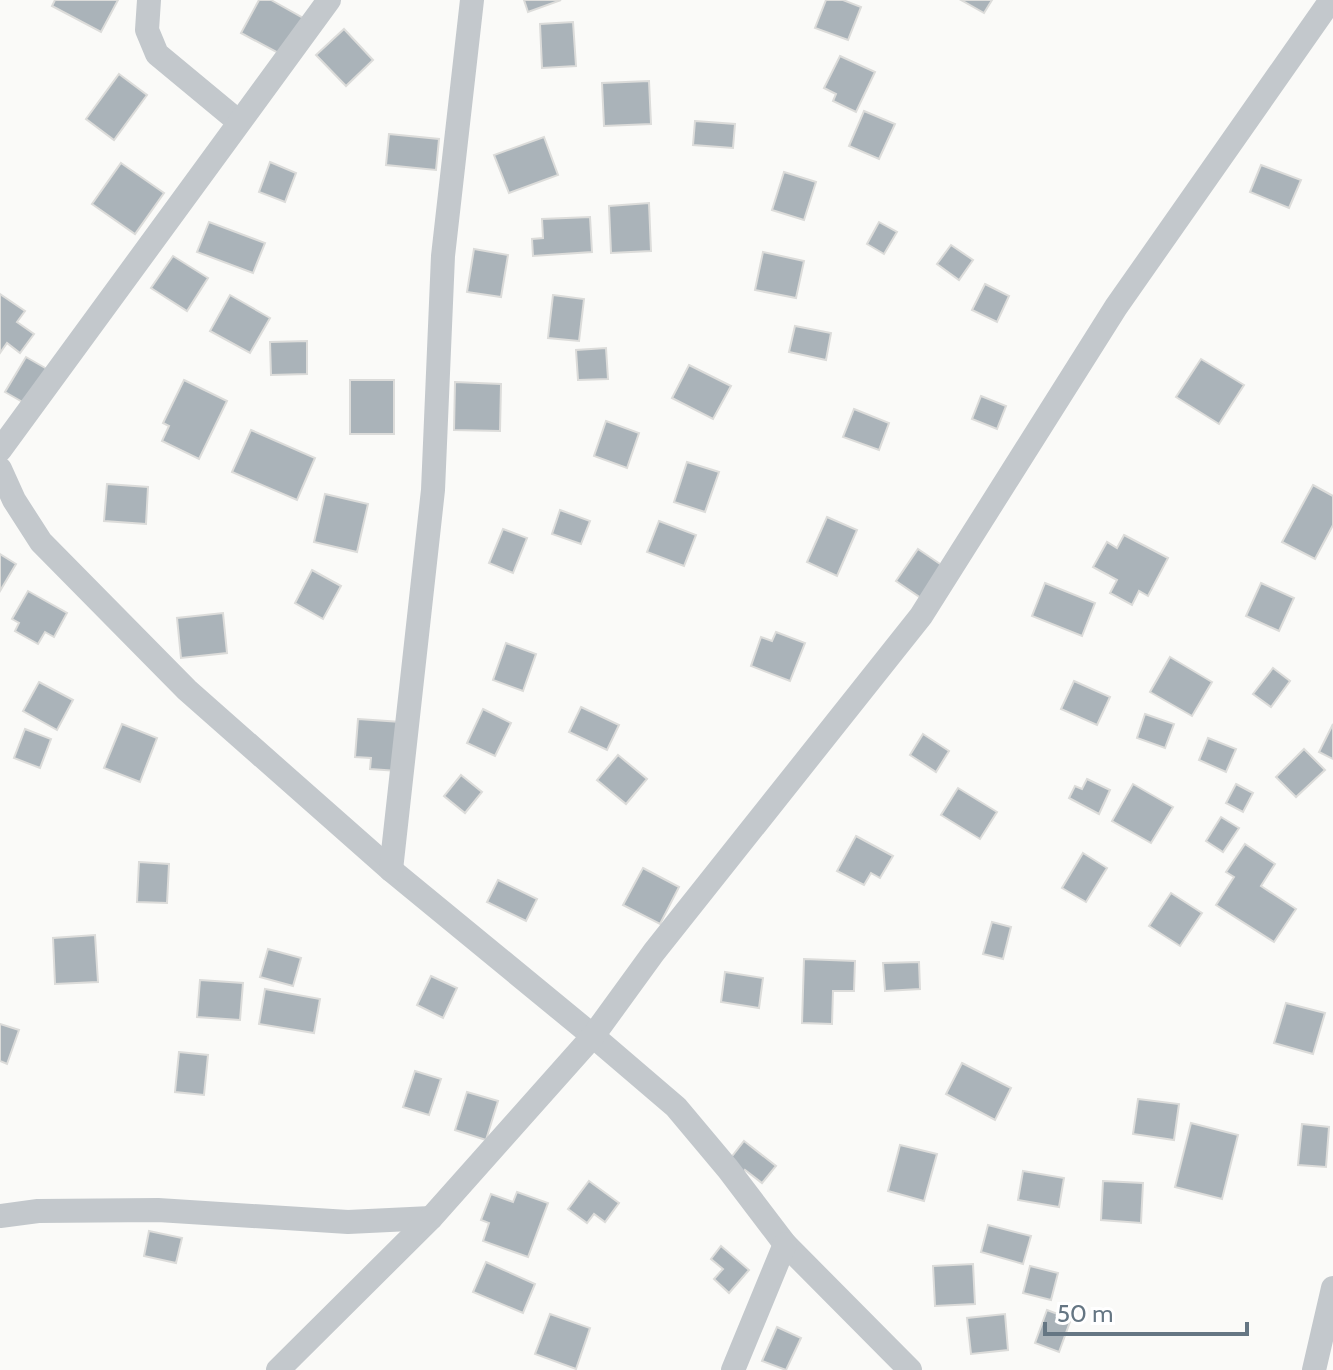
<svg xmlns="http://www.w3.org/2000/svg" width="1333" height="1370" font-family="Cabin,sans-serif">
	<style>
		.building { fill: #aab3b9; stroke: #dcdcda; stroke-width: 2 }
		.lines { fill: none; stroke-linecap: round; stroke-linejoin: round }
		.minor { stroke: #c3c8cc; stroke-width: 24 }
	</style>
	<rect width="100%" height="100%" fill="#fafaf8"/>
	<g class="building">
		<polygon points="55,0 118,0 101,32 52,6"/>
		<polygon points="259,0 271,0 303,18 282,55 241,33"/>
		<polygon points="524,0 561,0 528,12"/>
		<polygon points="826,0 843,0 861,7 848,40 815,28"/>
		<polygon points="961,0 992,0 984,13"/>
		<polygon points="573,22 576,66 542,68 540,24"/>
		<polygon points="344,29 373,60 346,86 316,55"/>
		<polygon points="840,56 875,72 856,112 833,101 836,94 824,88"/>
		<polygon points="119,74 147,95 114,140 86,119"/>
		<polygon points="649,81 651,124 604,126 602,83"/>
		<polygon points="864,111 895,124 879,159 849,146"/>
		<polygon points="695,121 735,124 733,148 693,145"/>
		<polygon points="389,134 439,139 436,170 386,165"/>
		<polygon points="544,137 558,175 509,193 494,155"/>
		<polygon points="270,162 296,173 285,202 259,192"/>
		<polygon points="121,163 164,193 135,234 92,204"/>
		<polygon points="1261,165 1301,180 1289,208 1250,192"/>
		<polygon points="784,172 816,182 804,220 772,210"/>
		<polygon points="649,203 651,251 611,253 609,206"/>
		<polygon points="590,217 592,252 533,256 532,239 543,238 542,219"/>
		<polygon points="209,222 265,243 253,273 197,252"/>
		<polygon points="879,222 897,232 884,254 867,244"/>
		<polygon points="951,245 973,260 959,280 937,264"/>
		<polygon points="474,249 508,255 501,297 467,292"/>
		<polygon points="763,252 804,261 796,298 755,290"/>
		<polygon points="173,256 208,278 187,311 151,288"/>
		<polygon points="985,284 1009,296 997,322 972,310"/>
		<polygon points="0,294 25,311 17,322 34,334 20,353 7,343 0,353"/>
		<polygon points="230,295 270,318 250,353 210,331"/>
		<polygon points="553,295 584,299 579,341 548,338"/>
		<polygon points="795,326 831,333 826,360 789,352"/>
		<polygon points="307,341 307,374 271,375 270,342"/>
		<polygon points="606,348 608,379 578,380 576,350"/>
		<polygon points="26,357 54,373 33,408 5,392"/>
		<polygon points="1201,359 1244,385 1219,424 1176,397"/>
		<polygon points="689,365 731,386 713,419 672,398"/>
		<polygon points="184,380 227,401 199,459 162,441 169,426 163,423"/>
		<rect x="350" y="380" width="44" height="54"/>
		<polygon points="455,382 501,384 500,431 454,430"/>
		<polygon points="981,396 1006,406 997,429 972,419"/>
		<polygon points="854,409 889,423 879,450 843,437"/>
		<polygon points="606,421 639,433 627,468 594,456"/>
		<polygon points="251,430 315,458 297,500 232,472"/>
		<polygon points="687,462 719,472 705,512 674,502"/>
		<polygon points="107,484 148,487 146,524 104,521"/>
		<polygon points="1313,485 1333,496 1333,525 1315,559 1282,542"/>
		<polygon points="325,494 368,504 357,552 314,542"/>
		<polygon points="560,510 590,521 581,544 552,534"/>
		<polygon points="827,517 857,530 837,576 807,562"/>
		<polygon points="659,521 696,535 684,566 647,552"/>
		<polygon points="503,529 527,538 513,573 489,563"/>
		<polygon points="1124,535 1168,558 1148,596 1139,591 1132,605 1110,593 1117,580 1093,567 1107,542 1117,548"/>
		<polygon points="918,549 943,566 921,598 896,581"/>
		<polygon points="0,554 16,564 0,591"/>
		<polygon points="312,570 341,586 323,619 295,603"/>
		<polygon points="1045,583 1095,603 1082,636 1032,616"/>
		<polygon points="1261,583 1294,598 1279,631 1246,616"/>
		<polygon points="28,591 67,613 54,637 45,632 38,644 15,631 19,623 12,619"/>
		<polygon points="223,613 227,653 181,658 177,618"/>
		<polygon points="776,632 805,643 790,681 751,666 761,637 772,641"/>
		<polygon points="506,643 536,654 523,691 493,680"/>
		<polygon points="1170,657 1212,682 1192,716 1150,692"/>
		<polygon points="1273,668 1290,681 1271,707 1253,694"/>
		<polygon points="1074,681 1110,697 1097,725 1061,709"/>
		<polygon points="39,682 73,700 57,730 23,711"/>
		<polygon points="581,707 619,725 607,750 569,732"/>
		<polygon points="483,709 511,723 495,756 467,743"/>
		<polygon points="1145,714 1174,724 1165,748 1137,738"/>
		<polygon points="358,719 401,722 398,771 370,769 371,758 355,757"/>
		<polygon points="122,724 157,738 140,782 104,768"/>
		<polygon points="1333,724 1333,759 1319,752"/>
		<polygon points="25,729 51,739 40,768 14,758"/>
		<polygon points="923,734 949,751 936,772 910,755"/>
		<polygon points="1208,738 1236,749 1226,772 1199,760"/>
		<polygon points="1304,749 1325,770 1296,797 1276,777"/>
		<polygon points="618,755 647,779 626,804 597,780"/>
		<polygon points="461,775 482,792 465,813 444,796"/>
		<polygon points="1087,779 1110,790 1099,814 1069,798 1075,786 1082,789"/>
		<polygon points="1133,784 1173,807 1151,843 1112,821"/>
		<polygon points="1236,784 1253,793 1243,812 1226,803"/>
		<polygon points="958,788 997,812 980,839 941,815"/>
		<polygon points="1221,817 1239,828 1223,852 1206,841"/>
		<polygon points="856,836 893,856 880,878 871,873 864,885 837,871"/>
		<polygon points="1245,844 1275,864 1261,886 1296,909 1274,942 1216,905 1234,877 1226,872"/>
		<polygon points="1083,853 1107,868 1086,902 1062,888"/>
		<polygon points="139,862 169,864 167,903 137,902"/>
		<polygon points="643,868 679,887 660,924 623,905"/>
		<polygon points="498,880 537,899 526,921 487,902"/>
		<polygon points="1171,893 1202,913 1180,946 1149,926"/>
		<polygon points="992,922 1011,927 1003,959 983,954"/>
		<polygon points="95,935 98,982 55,984 53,938"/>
		<polygon points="268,949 301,958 293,986 260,977"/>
		<polygon points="804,959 855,961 854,991 833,991 832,1024 802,1023"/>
		<polygon points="919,962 920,989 885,991 883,963"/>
		<polygon points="725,972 763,978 759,1008 721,1002"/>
		<polygon points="431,976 457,988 443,1018 417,1005"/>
		<polygon points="200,980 243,983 240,1020 197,1017"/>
		<polygon points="265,989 320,999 314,1033 259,1024"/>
		<polygon points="1286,1003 1325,1013 1313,1054 1274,1043"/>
		<polygon points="0,1024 19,1030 7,1064 0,1061"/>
		<polygon points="179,1052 208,1055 204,1095 175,1092"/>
		<polygon points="962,1063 1011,1088 995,1120 946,1094"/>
		<polygon points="415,1071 441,1079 429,1115 403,1107"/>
		<polygon points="467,1092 498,1101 486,1140 455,1130"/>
		<polygon points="1138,1099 1179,1104 1174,1140 1133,1134"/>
		<polygon points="1191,1123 1238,1135 1222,1199 1175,1187"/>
		<polygon points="1302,1124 1329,1127 1326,1167 1298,1165"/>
		<polygon points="744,1141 776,1166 762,1183 745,1170 741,1176 726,1164"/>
		<polygon points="900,1145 937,1154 924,1201 888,1191"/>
		<polygon points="1023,1171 1064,1178 1059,1207 1018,1200"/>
		<polygon points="589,1181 619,1203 605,1222 594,1214 587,1223 568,1209"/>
		<polygon points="1103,1181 1143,1183 1141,1223 1101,1220"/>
		<polygon points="517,1192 548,1203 528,1257 483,1241 489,1223 481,1220 491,1194 513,1202"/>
		<polygon points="988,1225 1031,1236 1023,1264 981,1252"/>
		<polygon points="149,1231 182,1238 176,1263 144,1256"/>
		<polygon points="721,1246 749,1270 729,1293 714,1279 723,1269 711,1259"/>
		<polygon points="486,1262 535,1284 523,1313 473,1292"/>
		<polygon points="973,1264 975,1304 935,1306 933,1266"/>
		<polygon points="1030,1266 1058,1273 1051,1300 1023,1293"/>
		<polygon points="1047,1310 1071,1319 1059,1352 1035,1343"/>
		<polygon points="550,1314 590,1328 576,1369 535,1354"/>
		<polygon points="1005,1314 1008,1350 971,1354 967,1318"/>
		<polygon points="777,1327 801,1338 786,1370 762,1361"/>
	</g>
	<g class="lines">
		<g class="minor">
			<polyline points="149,0 147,30 157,54 239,122"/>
			<polyline points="0,450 329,0"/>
			<polyline points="0,469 14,500 41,542 187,690 391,870 593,1036 676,1107 728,1169 785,1244 910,1370"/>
			<polyline points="391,870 433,490 443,256 472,0"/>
			<polyline points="0,1216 38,1211 158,1210 348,1222 431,1218"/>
			<polyline points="278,1370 431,1218 593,1036 654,952 921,616 1116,307 1331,0"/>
			<polyline points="733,1370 785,1244"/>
			<polyline points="1314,1370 1333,1288"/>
		</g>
	</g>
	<path d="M1045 1322v12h202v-12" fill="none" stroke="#657683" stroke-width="4"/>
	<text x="1057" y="1322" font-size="24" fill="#657683" stroke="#ffffff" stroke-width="6" paint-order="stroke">50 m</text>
</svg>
